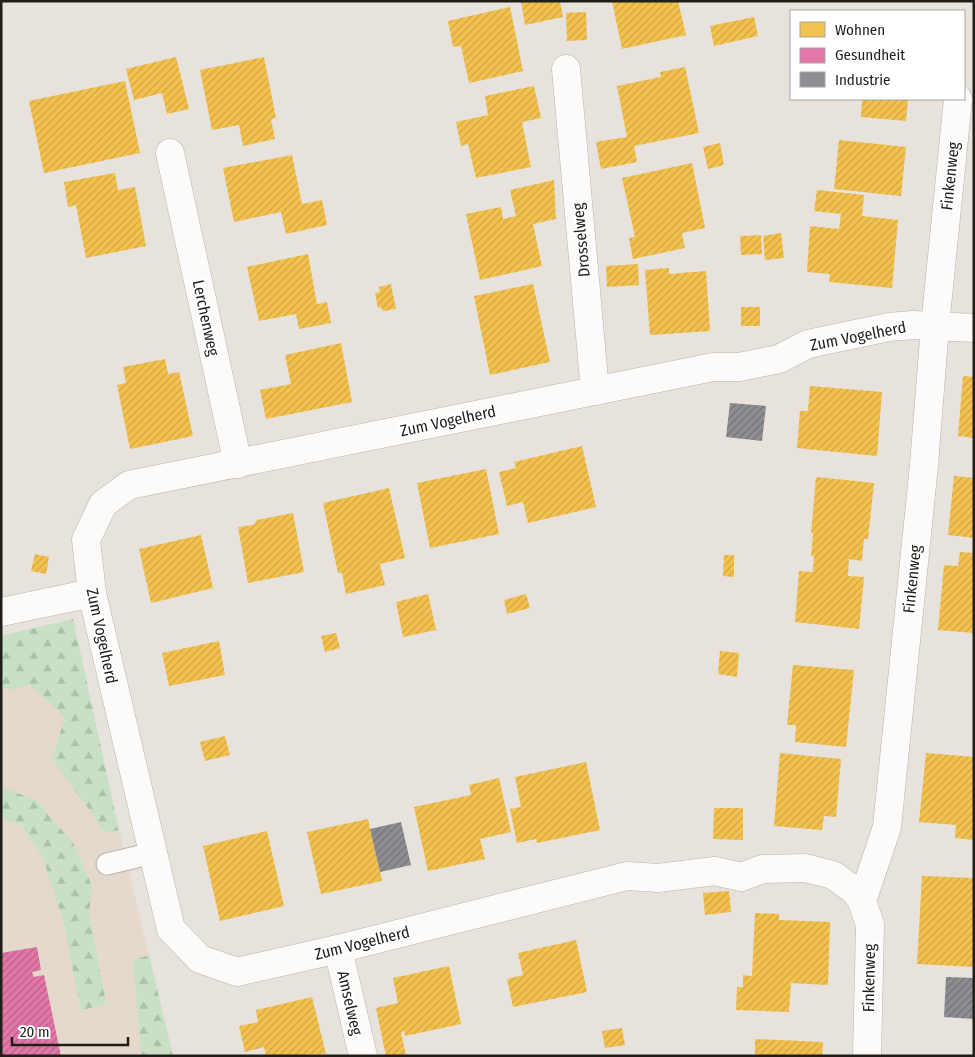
<svg xmlns="http://www.w3.org/2000/svg" width="975" height="1057" font-family="'Fira Sans Condensed',sans-serif">
	<style>
		.built { fill: #e5d8cc }
		.forest { fill: url(#forest-firs) }
		.homes { fill: url(#homes-hatch) }
		.health { fill: url(#health-hatch) }
		.industry { fill: url(#industry-hatch) }
		.lines { fill: none; stroke-linecap: round; stroke-linejoin: round }
		.lane-casing { stroke: #b8b3ae; stroke-width: 23 }
		.street-casing { stroke: #b8b3ae; stroke-width: 29 }
		.lane { stroke: #fcfbfa; stroke-width: 21 }
		.street { stroke: #fcfbfa; stroke-width: 28 }
		.labels { text-anchor: middle; dominant-baseline: central; stroke-width: 5; stroke-linejoin: round; paint-order: stroke }
		.street-label { font-size: 16px; fill: #211d19; stroke: #fff }
	</style>
	<defs>
		<pattern id="forest-firs" width="22" height="20" patternUnits="userSpaceOnUse" patternTransform="scale(1.25)"><rect width="22" height="20" fill="#c8e1c6"/><path d="M5 1l3.5 6h-7zM16 11l3.5 6h-7z" fill="#acc1aa"/></pattern>
		<pattern id="homes-hatch" width="6" height="6" patternUnits="userSpaceOnUse" patternTransform="scale(1.25)"><rect width="6" height="6" fill="#f2c14e"/><path d="M-1 1l2-2M0 6l6-6M5 7l2-2" fill="none" stroke="#cfa544"/></pattern>
		<pattern id="health-hatch" width="6" height="6" patternUnits="userSpaceOnUse" patternTransform="scale(1.25)"><rect width="6" height="6" fill="#e377a8"/><path d="M-1 1l2-2M0 6l6-6M5 7l2-2" fill="none" stroke="#b86188"/></pattern>
		<pattern id="industry-hatch" width="6" height="6" patternUnits="userSpaceOnUse" patternTransform="scale(1.25)"><rect width="6" height="6" fill="#8d8d92"/><path d="M-1 1l2-2M0 6l6-6M5 7l2-2" fill="none" stroke="#737376"/></pattern>
	</defs>
	<rect width="100%" height="100%" fill="#e8e2dc"/>
	<polygon class="built" points="73,619 119,830 173,1056 1,1056 1,636"/>
	<g class="forest">
		<polygon points="73,619 119,830 106,833 52,759 65,717 29,684 13,690 1,687 1,636"/>
		<polygon points="1,786 37,801 73,843 92,886 89,914 106,1003 81,1011 63,921 43,858 22,825 1,818"/>
		<polygon points="149,955 173,1056 141,1056 133,960"/>
	</g>
	<g class="homes">
		<polygon points="521,1 560,1 563,17 525,25"/>
		<polygon points="612,1 678,1 686,35 622,49"/>
		<polygon points="510,7 523,71 469,83 461,46 453,47 448,21"/>
		<polygon points="586,12 587,40 567,41 566,13"/>
		<polygon points="754,17 758,36 714,46 710,26"/>
		<polygon points="176,57 189,109 167,114 162,93 134,100 126,69"/>
		<polygon points="264,57 276,118 271,119 275,139 243,146 239,125 212,130 200,70"/>
		<polygon points="685,67 699,133 634,146 637,162 601,169 596,142 627,137 617,86 661,77 660,72"/>
		<polygon points="125,81 140,153 44,173 29,101"/>
		<polygon points="534,86 541,118 522,122 531,167 476,178 468,144 461,146 456,122 488,115 485,96"/>
		<polygon points="862,99 908,99 906,121 861,117"/>
		<polygon points="839,140 906,147 901,196 834,189"/>
		<polygon points="720,143 724,165 708,169 703,147"/>
		<polygon points="292,155 302,204 322,200 327,225 286,234 281,212 234,222 223,168"/>
		<polygon points="692,163 705,228 682,233 685,248 633,259 629,238 635,237 622,178"/>
		<polygon points="115,173 118,190 135,187 146,246 86,258 76,205 68,207 64,182"/>
		<polygon points="554,180 556,219 533,224 542,266 480,280 466,214 501,207 503,219 516,216 510,190"/>
		<polygon points="817,190 864,195 862,216 898,220 892,288 829,282 830,274 807,272 810,226 839,229 841,214 814,211"/>
		<polygon points="781,233 784,258 765,260 763,236"/>
		<polygon points="761,235 762,254 741,255 740,236"/>
		<polygon points="308,254 317,304 327,302 331,323 299,329 296,314 259,321 247,267"/>
		<polygon points="638,264 639,285 607,287 606,266"/>
		<polygon points="669,268 669,274 706,271 710,331 650,335 645,270"/>
		<polygon points="391,284 396,309 383,311 381,307 378,308 375,293 380,292 379,287"/>
		<polygon points="533,284 550,362 490,375 474,296"/>
		<rect x="741" y="307" width="19" height="19"/>
		<polygon points="341,343 352,402 266,419 260,390 291,384 285,355"/>
		<polygon points="165,359 168,374 179,372 193,436 130,449 117,385 126,383 123,367"/>
		<polygon points="963,376 974,377 974,438 958,436"/>
		<polygon points="810,386 882,392 877,456 797,448 800,411 808,411"/>
		<polygon points="582,446 596,507 528,523 523,502 507,506 499,472 516,468 514,462"/>
		<polygon points="486,469 499,534 430,548 417,483"/>
		<polygon points="954,476 974,478 974,538 948,535"/>
		<polygon points="816,477 874,483 868,539 864,539 862,561 849,559 848,576 864,577 859,629 795,622 799,571 813,572 814,556 811,556 813,533 811,533"/>
		<polygon points="389,488 405,558 380,564 385,585 346,594 342,573 338,573 323,503"/>
		<polygon points="293,513 304,572 248,583 238,527 254,525 257,520"/>
		<polygon points="201,535 213,588 151,603 139,549"/>
		<polygon points="960,552 974,553 974,633 938,630 944,565 958,566"/>
		<polygon points="35,554 49,557 46,574 31,571"/>
		<polygon points="724,555 734,555 734,577 723,576"/>
		<polygon points="428,594 436,630 403,637 396,602"/>
		<polygon points="526,594 530,608 507,614 504,600"/>
		<polygon points="336,633 340,648 325,652 321,636"/>
		<polygon points="219,641 225,675 169,686 162,653"/>
		<polygon points="720,651 739,653 737,677 718,674"/>
		<polygon points="793,665 854,670 846,747 795,742 796,725 787,725"/>
		<polygon points="225,736 230,755 205,761 200,742"/>
		<polygon points="780,753 841,759 836,817 824,816 822,830 774,826"/>
		<polygon points="926,753 974,757 974,840 955,838 956,825 919,822"/>
		<polygon points="586,762 600,830 537,843 536,839 517,843 510,809 521,807 515,777"/>
		<polygon points="499,778 511,832 480,839 485,859 428,871 414,807 471,795 469,785"/>
		<polygon points="714,808 743,808 743,840 713,839"/>
		<polygon points="368,819 382,881 321,894 307,832"/>
		<polygon points="267,831 284,906 220,921 203,846"/>
		<polygon points="922,876 974,878 974,967 917,964"/>
		<polygon points="729,891 731,912 705,915 703,893"/>
		<polygon points="755,913 779,914 779,920 830,922 828,985 791,983 789,1012 736,1010 737,987 743,987 743,975 752,976"/>
		<polygon points="576,940 587,992 513,1007 507,979 523,975 518,953"/>
		<polygon points="449,966 461,1024 405,1036 404,1031 401,1032 406,1056 386,1056 376,1008 398,1003 393,978"/>
		<polygon points="312,997 326,1054 266,1056 264,1047 245,1052 239,1026 258,1022 256,1010"/>
		<polygon points="622,1028 625,1045 605,1048 602,1031"/>
		<polygon points="755,1039 823,1042 822,1056 755,1056"/>
	</g>
	<polygon class="health" points="37,947 41,970 32,972 34,977 44,975 61,1056 1,1056 1,953"/>
	<g class="industry">
		<polygon points="730,403 766,406 762,441 726,437"/>
		<polygon points="401,822 411,865 380,872 370,829"/>
		<polygon points="946,977 974,978 974,1019 944,1017"/>
	</g>
	<g class="lines">
		<defs>
			<polyline id="lane" points="107,864 153,853"/>
			<g id="street">
				<polyline points="566,69 595,391"/>
				<polyline points="170,153 238,464"/>
				<polyline points="1,612 92,593"/>
				<polyline points="862,901 855,891 833,875 805,868 763,869 741,877 715,871 658,878 627,876 338,949 237,972 200,959 171,929 92,593 86,540 103,504 129,485 713,367 739,367 779,359 808,344 889,327 913,325 974,328"/>
				<polyline points="338,949 363,1056"/>
				<polyline points="867,1056 870,925 862,901 887,827 924,465 935,326 958,99"/>
			</g>
		</defs>
		<use href="#lane" class="lane-casing"/>
		<use href="#street" class="street-casing"/>
		<use href="#lane" class="lane"/>
		<use href="#street" class="street"/>
	</g>
	<g class="labels">
		<g class="street-label">
			<text transform="translate(950 176) rotate(-84)">Finkenweg</text>
			<text transform="translate(581 240) rotate(-95)">Drosselweg</text>
			<text transform="translate(206 318) rotate(78)">Lerchenweg</text>
			<text transform="translate(858 336) rotate(-11)">Zum Vogelherd</text>
			<text transform="translate(448 421) rotate(-12)">Zum Vogelherd</text>
			<text transform="translate(912 579) rotate(-84)">Finkenweg</text>
			<text transform="translate(102 636) rotate(78)">Zum Vogelherd</text>
			<text transform="translate(362 943) rotate(-14)">Zum Vogelherd</text>
			<text transform="translate(869 978) rotate(-89)">Finkenweg</text>
			<text transform="translate(350 1003) rotate(77)">Amselweg</text>
		</g>
	</g>
	<rect width="975" height="1057" fill="none" stroke="#211d19" stroke-width="5"/>
	<rect x="790" y="10" width="175" height="90" fill="#ffffff" stroke="#a6a5a3"/>
	<rect x="800" y="22" width="25" height="15" fill="#f2c14e" stroke="#a6a5a3"/>
	<text x="835" y="35" font-size="15" fill="#211d19">Wohnen</text>
	<rect x="800" y="48" width="25" height="15" fill="#e377a8" stroke="#a6a5a3"/>
	<text x="835" y="60" font-size="15" fill="#211d19">Gesundheit</text>
	<rect x="800" y="72" width="25" height="15" fill="#8d8d92" stroke="#a6a5a3"/>
	<text x="835" y="85" font-size="15" fill="#211d19">Industrie</text>
	<path d="M12 1037v8h116v-8" fill="none" stroke="#211d19" stroke-width="2.5"/>
	<text x="20" y="1037" font-size="15" fill="#211d19" stroke="#ffffff" stroke-width="4" paint-order="stroke">20 m</text>
</svg>
